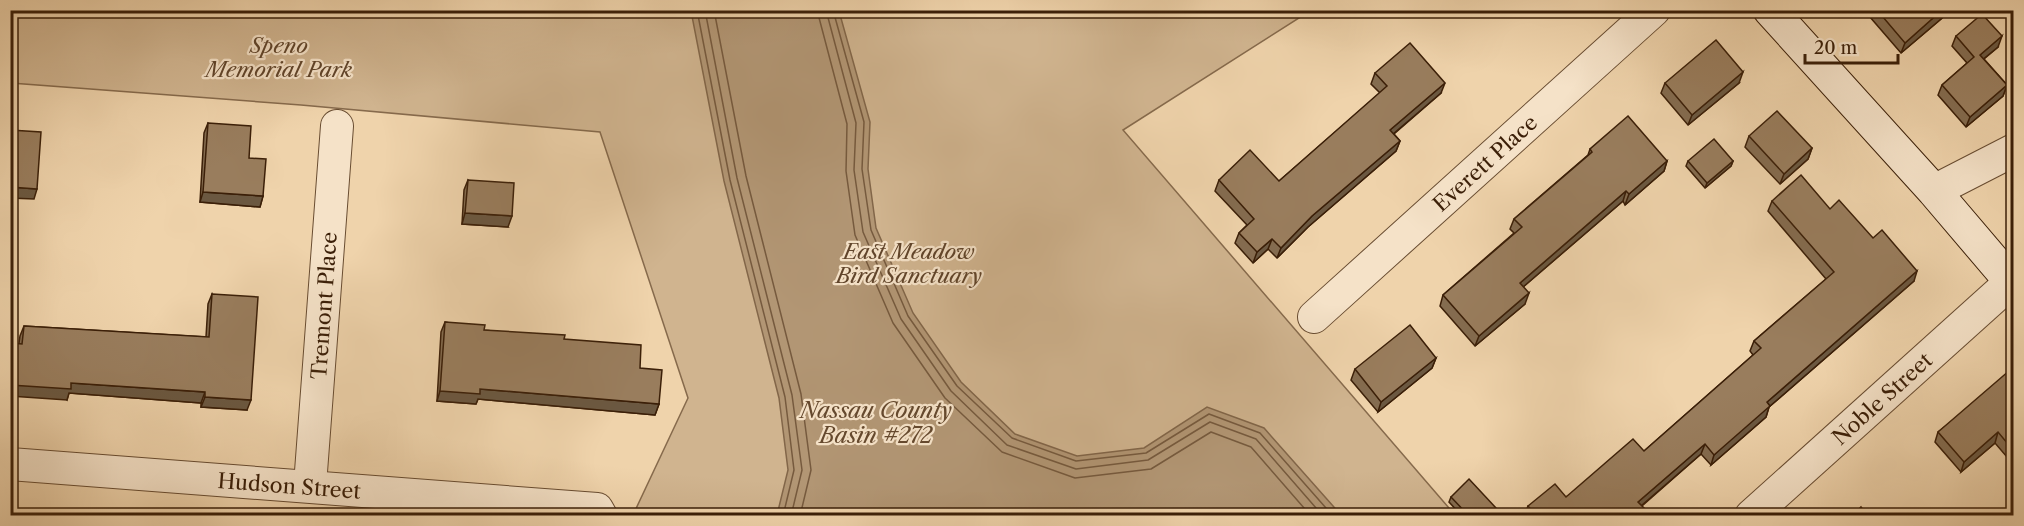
<svg xmlns="http://www.w3.org/2000/svg" width="2024" height="526" font-family="'Libre Caslon Text',serif">
	<style>
		.green { fill: #d0b48f; stroke: #866a4c; stroke-width: 1.5 }
		.water { fill: #b29674; stroke: #826649; stroke-width: 1.5 }
		.lines { fill: none; stroke-linecap: round; stroke-linejoin: round }
		.shore { stroke: #765a3e; stroke-width: 1.5 }
		.street-casing { stroke: #684c31; stroke-width: 34 }
		.secondary-casing { stroke: #3b1f08; stroke-width: 35 }
		.street { stroke: #f5e2c8; stroke-width: 32 }
		.secondary { stroke: #f5e2c8; stroke-width: 33 }
		.wall { fill: #846c50; stroke: #3b1f08; stroke-width: 1.5 }
		.shaded-wall { fill: #6b5841; stroke: #3b1f08; stroke-width: 1.5 }
		.building { fill: #997d5d; stroke: #3b1f08; stroke-width: 1.5 }
		.labels { text-anchor: middle; dominant-baseline: central; stroke-width: 4.5; stroke-linejoin: round; paint-order: stroke }
		.park-label { font-size: 21px; font-style: italic; fill: #60442a; stroke: #f5e2c8 }
		.street-label { font-size: 21px; fill: #3b1f08; stroke: #f5e2c8 }
		.water-label { font-size: 22px; font-style: italic; fill: #65492e; stroke: #f5e2c8 }
	</style>
	<rect width="100%" height="100%" fill="#efd3ab"/>
	<filter id="stains"><feTurbulence type="fractalNoise" baseFrequency=".00333" numOctaves="4"/><feColorMatrix values="0 0 0 0 .2 0 0 0 0 .09 0 0 0 0 .02 0 0 0 .5 -.17"/></filter>
	<radialGradient id="worn" r=".72"><stop offset=".6" stop-color="#630" stop-opacity="0"/><stop offset="1" stop-color="#630" stop-opacity=".3"/></radialGradient>
	<polygon class="green" points="10,11 1310,11 1123,130 1455,515 633,515 688,398 600,132 301,105 11,83"/>
	<polygon class="water" points="691,11 839,11 870,122 868,169 876,228 913,313 961,382 1015,434 1077,456 1144,448 1207,407 1264,428 1341,515 777,515 788,470 779,398 724,181"/>
	<g class="lines">
		<g class="shore">
			<polyline points="697,10 730,180 785,397 794,470 783,516"/>
			<polyline points="705,10 737,178 792,395 802,470 791,516"/>
			<polyline points="714,10 746,176 801,394 811,470 800,516"/>
			<polyline points="817,10 847,124 846,171 855,235 893,323 945,398 1002,452 1075,478 1151,469 1211,432 1251,447 1311,516"/>
			<polyline points="826,10 856,123 854,170 863,232 901,319 951,391 1007,445 1076,469 1148,460 1210,422 1256,439 1323,516"/>
			<polyline points="833,10 864,122 862,169 871,230 908,316 957,386 1012,438 1076,461 1146,453 1209,414 1260,433 1333,516"/>
		</g>
		<defs>
			<g id="street">
				<polyline points="1934,191 2014,150"/>
				<path id="s1" d="M1314,317L1654,10"/>
				<path id="s2" d="M10,464L597,509L601,516"/>
				<path id="s3" d="M310,485L337,126"/>
				<path id="s4" d="M1751,516L2011,282"/>
			</g>
			<polyline id="secondary" points="1770,10 1934,191 2014,285"/>
		</defs>
		<use href="#street" class="street-casing"/>
		<use href="#secondary" class="secondary-casing"/>
		<use href="#street" class="street"/>
		<use href="#secondary" class="secondary"/>
	</g>
	<g class="wall">
		<polygon points="1873,10 1949,10 1948,13 1901,53 1870,17"/>
		<polygon points="1956,36 1998,47 1984,59 2007,85 2003,96 1966,127 1938,95 1942,85 1967,63 1952,46"/>
		<polygon points="1375,73 1441,93 1394,134 1400,141 1396,151 1308,227 1277,258 1268,249 1253,263 1235,243 1239,233 1247,225 1215,191 1219,180 1279,181 1380,93 1371,84"/>
		<polygon points="1665,83 1739,83 1688,125 1661,93"/>
		<polygon points="208,123 249,158 263,196 260,207 200,202 204,133"/>
		<polygon points="1749,136 1812,148 1808,159 1780,184 1745,147"/>
		<polygon points="1590,149 1667,161 1664,171 1625,205 1623,201 1523,287 1525,304 1475,346 1440,306 1443,295 1514,233 1510,229 1514,219 1588,155"/>
		<polygon points="1688,161 1733,161 1731,166 1705,188 1686,166"/>
		<polygon points="468,180 508,227 462,224 464,190"/>
		<polygon points="1772,201 1830,209 1873,238 1914,281 1769,407 1766,417 1711,465 1701,454 1642,506 1641,516 1524,516 1528,506 1566,497 1644,451 1753,355 1750,351 1754,341 1826,279 1768,211"/>
		<polygon points="212,294 247,410 201,407 201,403 69,393 67,400 19,343 20,336 24,326 206,337 208,304"/>
		<polygon points="445,322 484,330 564,339 640,368 659,404 655,415 478,399 476,404 437,401 441,332"/>
		<polygon points="1436,358 1432,368 1378,412 1351,380 1355,369"/>
		<polygon points="2013,374 2013,464 1995,443 1961,472 1935,442 1938,432"/>
		<polygon points="1451,497 1494,513 1492,516 1462,516 1449,502"/>
	</g>
	<g class="shaded-wall">
		<polygon points="1942,10 1949,10 1948,13 1901,53 1905,43"/>
		<polygon points="2002,36 1998,47 1976,65 1980,55"/>
		<polygon points="1743,72 1739,83 1688,125 1692,115"/>
		<polygon points="1445,83 1441,93 1386,140 1390,130"/>
		<polygon points="2007,85 2003,96 1966,127 1970,117"/>
		<polygon points="1400,141 1396,151 1308,227 1277,258 1281,248 1312,216"/>
		<polygon points="1812,148 1808,159 1780,184 1784,174"/>
		<polygon points="1667,161 1664,171 1625,205 1629,194"/>
		<polygon points="1733,161 1731,166 1705,188 1707,183"/>
		<polygon points="10,187 37,189 34,199 10,198"/>
		<polygon points="1626,191 1623,201 1516,293 1520,283"/>
		<polygon points="203,192 263,196 260,207 200,202"/>
		<polygon points="465,213 512,216 508,227 462,224"/>
		<polygon points="1272,239 1268,249 1253,263 1257,252"/>
		<polygon points="1917,271 1914,281 1769,407 1766,417 1711,465 1714,455 1767,402"/>
		<polygon points="1529,293 1525,304 1475,346 1479,336"/>
		<polygon points="1436,358 1432,368 1378,412 1381,402"/>
		<polygon points="71,383 205,392 201,403 69,393 67,400 10,396 10,385"/>
		<polygon points="480,389 659,404 655,415 478,399 476,404 437,401 440,391"/>
		<polygon points="205,397 251,400 247,410 201,407"/>
		<polygon points="1998,432 1995,443 1961,472 1964,462"/>
		<polygon points="1705,444 1701,454 1634,512 1638,502"/>
		<polygon points="1496,508 1494,513 1492,516 1488,516"/>
		<polygon points="1644,508 1641,516 1635,516"/>
	</g>
	<g class="building">
		<polygon points="1877,10 1942,10 1905,43"/>
		<polygon points="1982,14 2002,36 1980,55 2007,85 1970,117 1942,85 1974,57 1956,36"/>
		<polygon points="1716,40 1743,72 1692,115 1665,83"/>
		<polygon points="1410,43 1445,83 1390,130 1400,141 1312,216 1281,248 1272,239 1257,252 1239,233 1254,219 1219,180 1250,150 1279,181 1387,86 1375,73"/>
		<polygon points="1777,111 1812,148 1784,174 1749,136"/>
		<polygon points="1628,116 1667,161 1629,194 1626,191 1520,283 1529,293 1479,336 1443,295 1522,227 1514,219 1592,152 1590,149"/>
		<polygon points="208,123 251,126 249,158 266,159 263,196 203,192"/>
		<polygon points="10,130 41,132 37,189 10,187"/>
		<polygon points="1714,139 1733,161 1707,183 1688,161"/>
		<polygon points="1801,175 1830,209 1839,200 1873,238 1882,230 1917,271 1767,402 1770,406 1714,455 1705,444 1638,502 1644,508 1635,516 1536,516 1528,506 1555,484 1566,497 1633,439 1644,451 1761,348 1754,341 1834,272 1772,201"/>
		<polygon points="468,180 514,183 512,216 465,213"/>
		<polygon points="212,294 258,297 251,400 205,397 205,392 71,383 71,389 10,385 10,343 22,344 24,326 209,337"/>
		<polygon points="445,322 485,325 484,330 565,335 564,339 641,345 640,368 662,370 659,404 480,389 480,394 440,391"/>
		<polygon points="1410,325 1436,358 1381,402 1355,369"/>
		<polygon points="2010,370 2013,374 2013,450 1998,432 1964,462 1938,432"/>
		<polygon points="1469,479 1496,508 1488,516 1469,516 1451,497"/>
		<polygon points="1861,507 1868,516 1852,516"/>
	</g>
	<g class="labels">
		<g class="park-label">
			<text x="279" y="45">Speno<tspan x="279" dy="24">Memorial Park</tspan></text>
			<text x="909" y="251">East Meadow<tspan x="909" dy="24">Bird Sanctuary</tspan></text>
		</g>
		<g class="street-label">
			<text stroke="none"><textPath href="#s1" startOffset="230">Everett Place</textPath></text>
			<text stroke="none"><textPath href="#s3" startOffset="180">Tremont Place</textPath></text>
			<text stroke="none"><textPath href="#s4" startOffset="176">Noble Street</textPath></text>
			<text stroke="none"><textPath href="#s2" startOffset="280">Hudson Street</textPath></text>
		</g>
		<g class="water-label">
			<text x="876" y="410">Nassau County<tspan x="876" dy="25">Basin #272</tspan></text>
		</g>
	</g>
	<rect width="2024" height="526" fill="none" stroke="#efd3ab" stroke-width="36"/>
	<rect x="12" y="12" width="2000" height="502" fill="none" stroke="#3b1f08" stroke-width="3"/>
	<rect x="18" y="18" width="1988" height="490" fill="none" stroke="#3b1f08" stroke-width="1.5"/>
	<path d="M1805 54v9h93v-9" fill="none" stroke="#3b1f08" stroke-width="3"/>
	<text x="1814" y="54" font-size="18" fill="#3b1f08" stroke="#f5e2c8" stroke-width="4.5" paint-order="stroke">20 m</text>
	<rect width="100%" height="100%" filter="url(#stains)"/>
	<rect width="100%" height="100%" fill="url(#worn)"/>
</svg>
